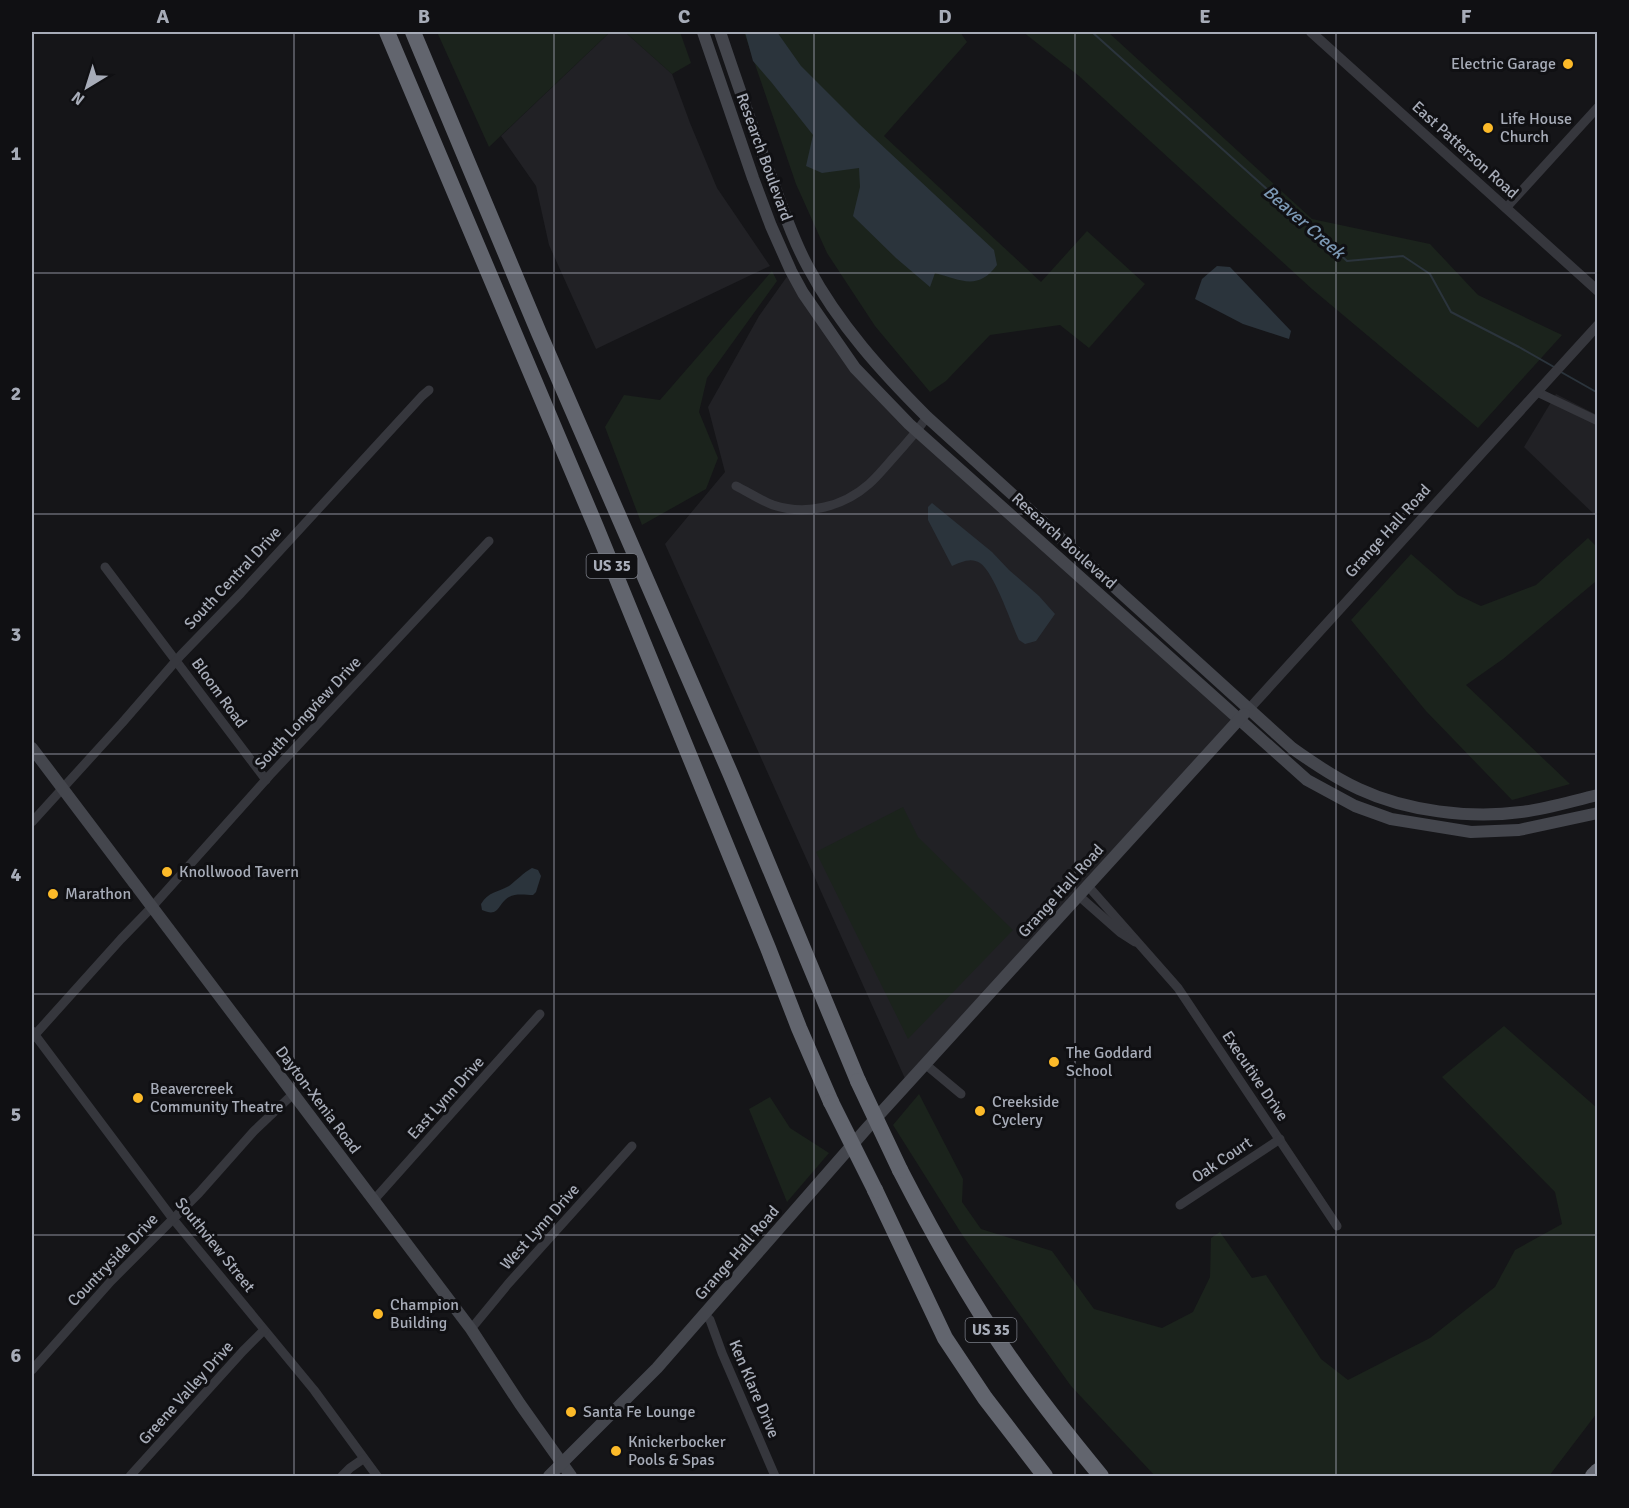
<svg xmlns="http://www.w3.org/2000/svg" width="1629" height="1508" font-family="Signika,sans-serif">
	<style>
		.built { fill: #212125 }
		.green { fill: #1b231c }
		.water { fill: #2b343c }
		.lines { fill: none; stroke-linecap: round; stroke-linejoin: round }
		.stream { stroke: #2b343c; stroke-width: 2 }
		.minor { stroke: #36373d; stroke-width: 9 }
		.tertiary { stroke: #36373d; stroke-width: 10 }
		.secondary { stroke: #44464d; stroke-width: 12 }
		.motorway { stroke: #62656e; stroke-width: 16 }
		.motorway-bridge { stroke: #62656e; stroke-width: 16 }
		.grid { fill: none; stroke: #a7acb8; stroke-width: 1.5; stroke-opacity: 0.55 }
		.poi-dot { fill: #fcba29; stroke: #101013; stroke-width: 2 }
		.labels { text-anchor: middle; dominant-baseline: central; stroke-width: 6; stroke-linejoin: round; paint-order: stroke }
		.shield { fill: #101013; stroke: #7a7d86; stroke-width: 1.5 }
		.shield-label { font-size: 15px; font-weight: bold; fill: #a7acb8 }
		.poi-label { font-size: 16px; fill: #a7acb8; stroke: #101013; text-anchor: start }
		.street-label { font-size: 16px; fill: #a7acb8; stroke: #101013 }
		.water-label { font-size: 18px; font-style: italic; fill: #7c99b5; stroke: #101013 }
		.neatline { fill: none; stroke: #a7acb8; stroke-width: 2 }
		.grid-label { font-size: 20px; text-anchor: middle; font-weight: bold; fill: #a7acb8 }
	</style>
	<rect width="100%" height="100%" fill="#151518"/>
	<g class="built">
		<polygon points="610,32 625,32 672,74 690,123 717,188 770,266 596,349 549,245 536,186 501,136"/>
		<polygon points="791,271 855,368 1239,719 907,1083 665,544 725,472 708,407 759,316"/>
		<polygon points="1556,394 1597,415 1597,517 1524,447"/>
	</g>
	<g class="green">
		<polygon points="437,32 610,32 489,147"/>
		<polygon points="625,32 680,32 691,63 672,74"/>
		<polygon points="744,32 960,32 967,42 884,136 1041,282 1087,231 1145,284 1089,348 1060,325 990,335 946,381 930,392 875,326 827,253 796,184"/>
		<polygon points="1023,32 1108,32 1312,219 1430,244 1478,295 1562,335 1478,428 1312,289 1079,76"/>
		<polygon points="772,271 777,281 707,378 699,412 718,458 706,489 642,525 605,427 624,395 660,400"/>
		<polygon points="1588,538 1597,547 1597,584 1595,582 1503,659 1466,685 1570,784 1512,800 1426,711 1351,620 1411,554 1458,595 1481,606 1536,585"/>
		<polygon points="903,807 918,837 1013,930 908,1039 816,852"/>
		<polygon points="1504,1026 1597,1108 1597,1413 1549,1476 1155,1476 1071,1386 963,1236 893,1125 919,1094 963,1179 962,1202 981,1229 1052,1251 1094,1309 1162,1328 1193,1312 1210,1277 1211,1238 1220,1232 1252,1278 1266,1275 1321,1359 1348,1380 1430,1338 1495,1287 1515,1250 1562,1224 1555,1192 1442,1077"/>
		<polygon points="770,1097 790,1128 829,1153 787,1202 749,1109"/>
	</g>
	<g class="water">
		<path d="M745,32H777L801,66L859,124L994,250L997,265C978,291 961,280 935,273L930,287L896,258L853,216L860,187L859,168L822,173L806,166L813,135L772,83L753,61Z"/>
		<polygon points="1217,266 1230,267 1291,331 1289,339 1243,324 1195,299 1202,279"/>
		<path d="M932,503L992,552L1009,570L1039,596L1055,614L1036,641L1025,644L1019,640C1011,623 994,572 980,563C971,557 961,562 952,566L928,520V507Z"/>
		<path d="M532,868L538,870L541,876L536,892L533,895C526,895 516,893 509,897C497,904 500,918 482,910L481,904C488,892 498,892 509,886C517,880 523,873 532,868Z"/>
	</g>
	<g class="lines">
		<g class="stream">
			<polyline points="1092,32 1347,261 1403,256 1430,274 1451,312 1519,347 1554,367"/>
			<polyline points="1561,372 1598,393"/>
		</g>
		<g class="minor">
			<polyline points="1506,208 1598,107"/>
			<polyline points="1537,392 1598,421"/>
			<path d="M736,486C748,492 760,500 773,505C806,516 843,507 869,484C878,476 886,466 894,457C906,444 917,431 927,417"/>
			<polyline points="105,567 266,780"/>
			<polyline points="32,822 122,723 181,655 241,593 422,396 429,390"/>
			<polyline points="1088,886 1178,988 1337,1226"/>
			<polyline points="1079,896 1121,933 1135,942"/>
			<polyline points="32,1031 173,1219 314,1390 377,1476"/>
			<polyline points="32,1038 121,939 152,907 270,775 489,541"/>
			<polyline points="925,1064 961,1094"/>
			<polyline points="373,1201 540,1014"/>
			<polyline points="1180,1205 1280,1139"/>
			<polyline points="705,1315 710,1320 722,1353 775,1476"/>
			<polyline points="471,1329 508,1284 632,1146"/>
			<polyline points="32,1370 111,1281 199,1193 254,1131 293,1094"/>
			<polyline points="130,1476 243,1351 264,1330"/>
			<polyline points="342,1476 350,1468 363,1459"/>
		</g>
		<g class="tertiary">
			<polyline points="1311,32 1598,291"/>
			<polyline points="1249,709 1598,325"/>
		</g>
		<g class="secondary">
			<polyline points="703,32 753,178 771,226 791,271 803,293 855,368 909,424 1307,780 1355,806 1391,819 1471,832 1519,830 1598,813"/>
			<path d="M720,32C736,79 752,127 770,174C782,206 792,238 808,267C839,325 882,372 927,417L1292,748C1313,763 1335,778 1359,789C1406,811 1470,819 1521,812C1547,809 1572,801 1598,795"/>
			<polyline points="32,748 471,1329 520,1404 571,1476"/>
			<polyline points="549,1476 657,1368 867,1128 1244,714"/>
		</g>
		<g class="motorway">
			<polyline points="387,32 596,527 768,948 799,1028 831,1102"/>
			<polyline points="413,32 539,333 731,775 858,1081"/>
			<path d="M900,1170C932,1232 965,1292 1004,1349C1034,1393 1067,1435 1101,1476"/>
			<polyline points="875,1190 945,1338 985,1398 1045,1476"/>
			<polyline points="1593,1476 1598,1471"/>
		</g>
		<g class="motorway-bridge">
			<polyline points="858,1081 900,1170"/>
			<polyline points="831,1102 875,1190"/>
		</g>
	</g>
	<path class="grid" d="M294,32V1476M554,32V1476M814,32V1476M1075,32V1476M1336,32V1476M32,273H1598M32,514H1598M32,754H1598M32,994H1598M32,1235H1598"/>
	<g class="poi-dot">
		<circle cx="1568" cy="64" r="6"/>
		<circle cx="1488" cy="128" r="6"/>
		<circle cx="167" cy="872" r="6"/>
		<circle cx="53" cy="894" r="6"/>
		<circle cx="1054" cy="1062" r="6"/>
		<circle cx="138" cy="1098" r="6"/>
		<circle cx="980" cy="1111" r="6"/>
		<circle cx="378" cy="1314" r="6"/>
		<circle cx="571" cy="1412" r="6"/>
		<circle cx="616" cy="1451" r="6"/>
	</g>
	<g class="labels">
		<g class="shield">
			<rect x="586.5" y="554" width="51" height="24" rx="4.5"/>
			<rect x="965.5" y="1318" width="51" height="24" rx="4.5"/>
		</g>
		<g class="shield-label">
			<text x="612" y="566">US 35</text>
			<text x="991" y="1330">US 35</text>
		</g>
		<g class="poi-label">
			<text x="1556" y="64" text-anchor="end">Electric Garage</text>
			<text x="1500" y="119">Life House<tspan x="1500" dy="18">Church</tspan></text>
			<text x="179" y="872">Knollwood Tavern</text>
			<text x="65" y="894">Marathon</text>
			<text x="1066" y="1053">The Goddard<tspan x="1066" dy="18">School</tspan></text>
			<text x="150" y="1089">Beavercreek<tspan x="150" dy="18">Community Theatre</tspan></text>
			<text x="992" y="1102">Creekside<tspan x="992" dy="18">Cyclery</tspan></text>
			<text x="390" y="1305">Champion<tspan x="390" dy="18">Building</tspan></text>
			<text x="583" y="1412">Santa Fe Lounge</text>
			<text x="628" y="1442">Knickerbocker<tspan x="628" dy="18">Pools &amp; Spas</tspan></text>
		</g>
		<g class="street-label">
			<text transform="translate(1465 150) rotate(42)">East Patterson Road</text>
			<text transform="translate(764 157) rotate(70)">Research Boulevard</text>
			<text transform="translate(1388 531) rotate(-48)">Grange Hall Road</text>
			<text transform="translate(1064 541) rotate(42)">Research Boulevard</text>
			<text transform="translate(233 578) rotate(-47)">South Central Drive</text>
			<text transform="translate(219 693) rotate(54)">Bloom Road</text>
			<text transform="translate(308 713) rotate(-47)">South Longview Drive</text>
			<text transform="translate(1061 891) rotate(-48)">Grange Hall Road</text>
			<text transform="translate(1255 1076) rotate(56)">Executive Drive</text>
			<text transform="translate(446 1098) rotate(-48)">East Lynn Drive</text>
			<text transform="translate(318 1100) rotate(53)">Dayton-Xenia Road</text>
			<text transform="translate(1222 1160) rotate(-34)">Oak Court</text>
			<text transform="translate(540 1227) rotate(-48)">West Lynn Drive</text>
			<text transform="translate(215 1245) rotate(51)">Southview Street</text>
			<text transform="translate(737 1253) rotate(-49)">Grange Hall Road</text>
			<text transform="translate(113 1260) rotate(-46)">Countryside Drive</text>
			<text transform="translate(754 1389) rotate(67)">Ken Klare Drive</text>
			<text transform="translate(186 1393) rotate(-48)">Greene Valley Drive</text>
		</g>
		<g class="water-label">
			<text transform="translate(1304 222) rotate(41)">Beaver Creek</text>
		</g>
	</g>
	<rect width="1629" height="1508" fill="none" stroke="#101013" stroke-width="66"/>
	<g transform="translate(87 87) rotate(218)" stroke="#101013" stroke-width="4.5" paint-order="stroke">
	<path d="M0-4.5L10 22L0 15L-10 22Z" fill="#a7acb8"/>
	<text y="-9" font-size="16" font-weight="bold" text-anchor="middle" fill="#a7acb8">N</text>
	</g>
	<rect x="33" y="33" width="1563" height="1442" class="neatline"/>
	<g class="grid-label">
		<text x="163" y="23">A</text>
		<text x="424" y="23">B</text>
		<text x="684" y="23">C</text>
		<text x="945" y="23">D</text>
		<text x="1205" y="23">E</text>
		<text x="1466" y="23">F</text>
		<text x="16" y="160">1</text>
		<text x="16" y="400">2</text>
		<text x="16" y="641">3</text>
		<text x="16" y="881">4</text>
		<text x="16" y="1121">5</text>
		<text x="16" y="1362">6</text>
	</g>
</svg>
